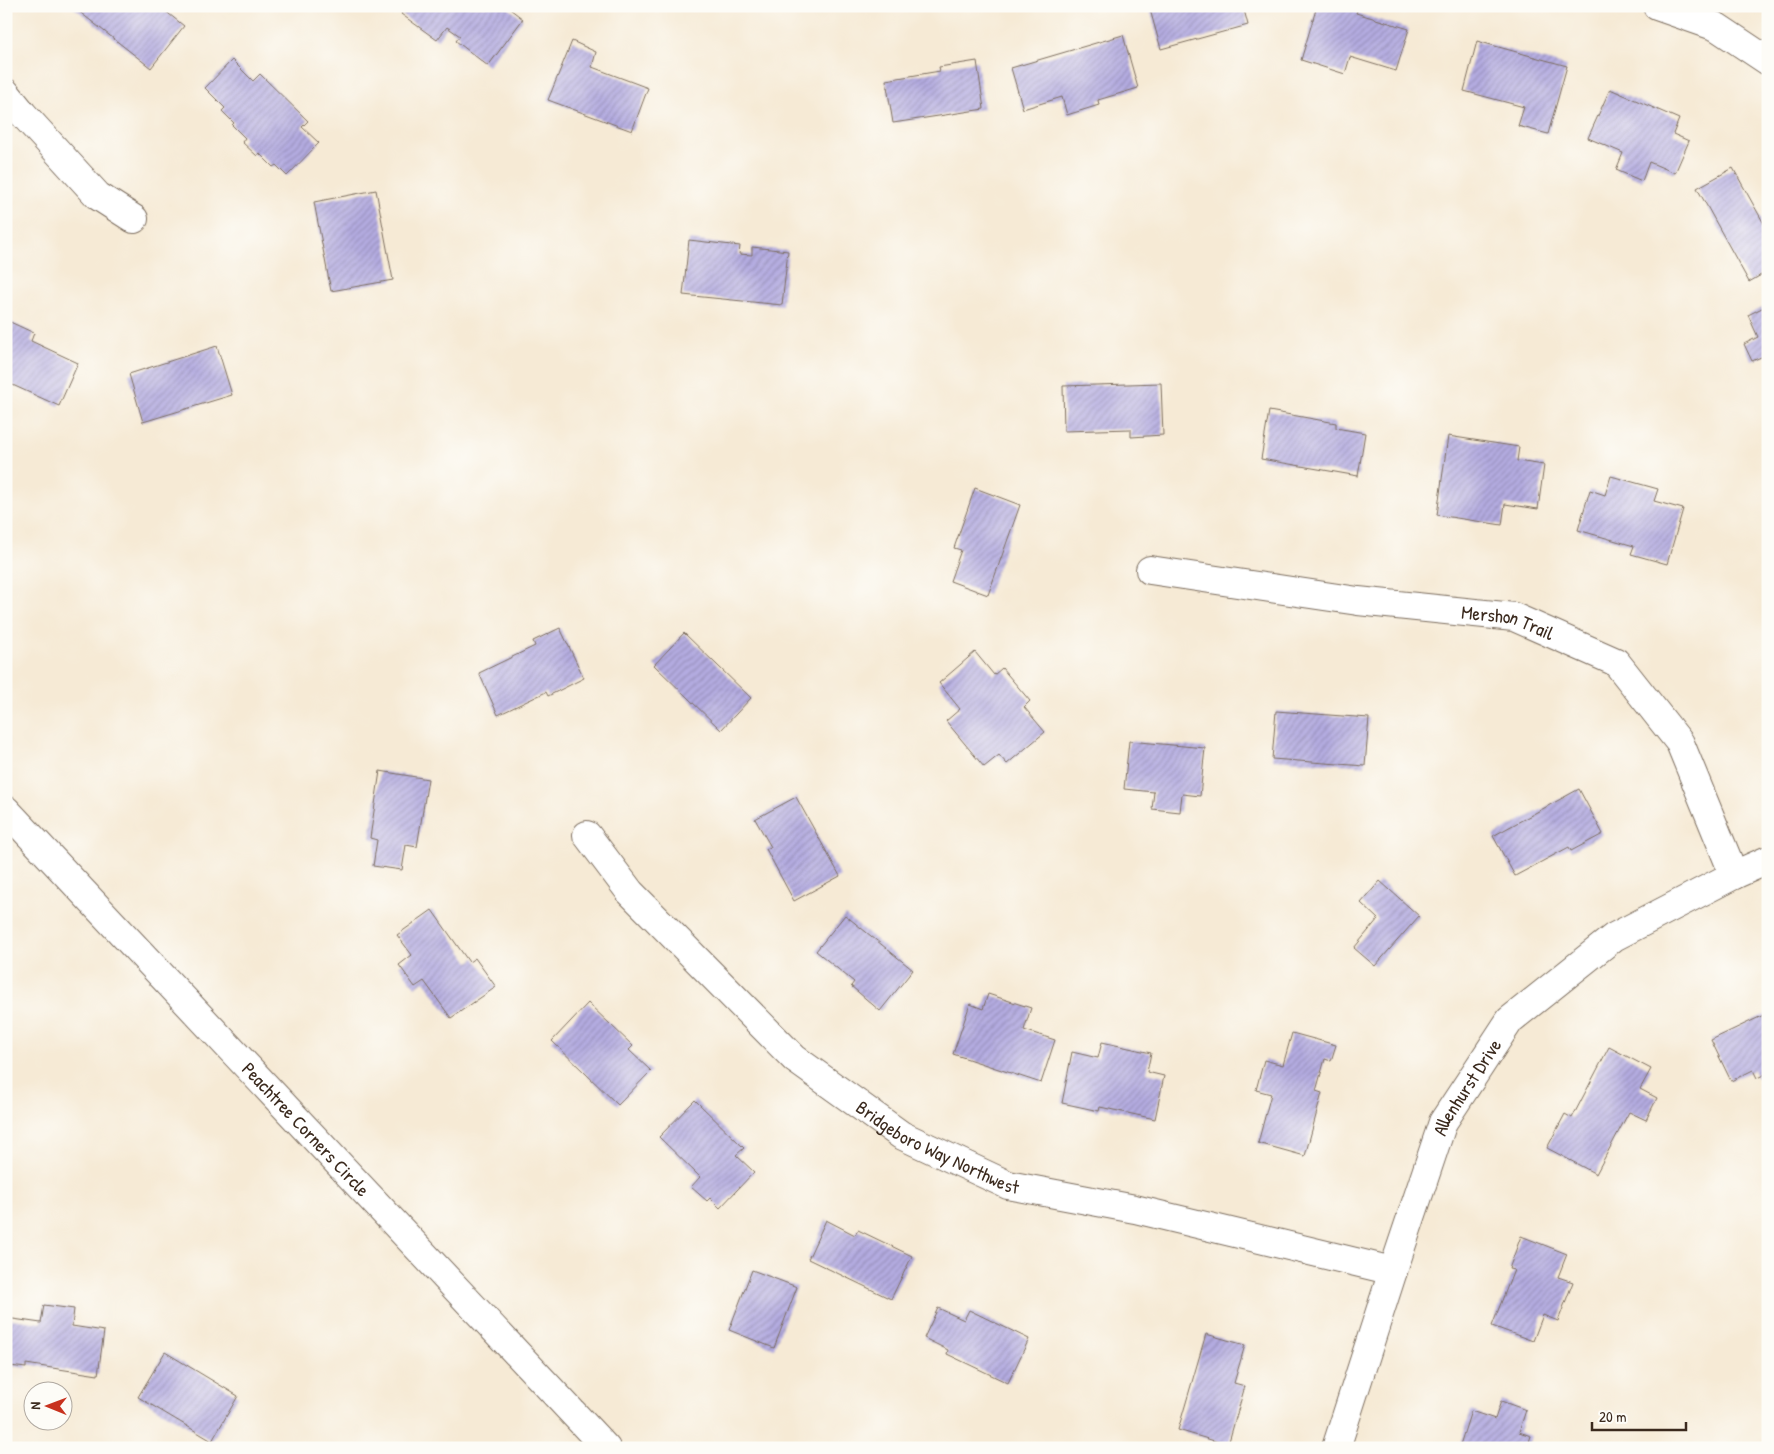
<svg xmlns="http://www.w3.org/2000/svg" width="1774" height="1454" font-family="'Patrick Hand',sans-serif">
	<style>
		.building { fill: url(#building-hatch) }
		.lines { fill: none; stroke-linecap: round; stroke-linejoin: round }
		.minor-casing { stroke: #7c6d5e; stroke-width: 30 }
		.minor { stroke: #fff; stroke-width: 28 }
		.labels { text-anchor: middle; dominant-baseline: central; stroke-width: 5; stroke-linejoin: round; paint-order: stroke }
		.street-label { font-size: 19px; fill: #3b2a1e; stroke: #fdfcf7 }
	</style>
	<defs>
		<pattern id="building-hatch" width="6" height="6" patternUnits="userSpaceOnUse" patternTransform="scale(1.25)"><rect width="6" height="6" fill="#b4ace1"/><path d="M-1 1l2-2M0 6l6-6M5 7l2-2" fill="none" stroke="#948cb6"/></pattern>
	</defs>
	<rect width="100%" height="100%" fill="#fdfcf7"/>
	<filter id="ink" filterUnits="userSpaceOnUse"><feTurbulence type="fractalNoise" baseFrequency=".02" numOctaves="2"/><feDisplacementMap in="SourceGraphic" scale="10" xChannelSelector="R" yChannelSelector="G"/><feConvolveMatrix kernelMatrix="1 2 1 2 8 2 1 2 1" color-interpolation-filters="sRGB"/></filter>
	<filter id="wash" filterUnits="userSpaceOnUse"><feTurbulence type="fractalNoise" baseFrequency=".0096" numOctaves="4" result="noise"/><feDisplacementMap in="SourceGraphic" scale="20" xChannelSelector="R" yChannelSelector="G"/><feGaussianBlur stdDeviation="1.12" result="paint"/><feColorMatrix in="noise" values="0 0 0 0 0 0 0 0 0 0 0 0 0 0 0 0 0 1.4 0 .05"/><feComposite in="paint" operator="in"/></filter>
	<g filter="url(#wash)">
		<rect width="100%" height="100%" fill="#f6ead5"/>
		<g id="blocks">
			<g class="building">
				<polygon points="72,6 159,6 184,26 151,68"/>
				<polygon points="407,6 506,6 523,19 488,66 456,41 460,36 447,27 437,40 401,14"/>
				<polygon points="1149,6 1243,6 1248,25 1161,49"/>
				<polygon points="1317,6 1359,6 1356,13 1409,29 1396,71 1350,57 1345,74 1301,60"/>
				<polygon points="1123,35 1138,88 1098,100 1099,105 1067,115 1062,97 1023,109 1011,68"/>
				<polygon points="572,41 596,52 592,67 648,88 632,131 548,100"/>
				<polygon points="1477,41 1567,66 1548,134 1518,126 1524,107 1464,91"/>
				<polygon points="232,60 253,81 260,74 308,121 302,127 319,143 287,176 276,165 273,167 259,153 257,156 242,142 245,138 232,125 234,123 222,111 225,108 205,88"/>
				<polygon points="977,61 984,109 893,123 886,80 940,71 939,67"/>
				<polygon points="1610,89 1679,119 1673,134 1689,141 1675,173 1649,162 1642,181 1616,170 1623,153 1588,138"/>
				<polygon points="1733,168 1768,231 1768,271 1749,282 1697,188"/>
				<polygon points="376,190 393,280 331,291 314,202"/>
				<polygon points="689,240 740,246 739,254 752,255 752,247 788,251 782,305 683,295"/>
				<polygon points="1768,305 1768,354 1752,361 1744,344 1758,337 1748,315"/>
				<polygon points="6,320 34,333 31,341 78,363 59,406 6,382"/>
				<polygon points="217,346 232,395 143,422 129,374"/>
				<polygon points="1161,383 1163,435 1131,437 1131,429 1064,431 1063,386"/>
				<polygon points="1269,411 1336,423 1336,428 1365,433 1358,476 1261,459"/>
				<polygon points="1448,436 1519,447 1517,461 1544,465 1538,509 1505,504 1502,525 1437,515"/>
				<polygon points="1611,476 1658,489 1654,501 1683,509 1667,564 1631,554 1634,546 1578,530 1590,490 1605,495"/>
				<polygon points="975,488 1020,505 988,595 950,581 961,550 954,548"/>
				<polygon points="560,628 584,678 548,696 546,692 498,715 479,673 535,646 533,641"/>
				<polygon points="684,633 751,698 721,730 654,665"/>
				<polygon points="975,652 994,675 1002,668 1030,701 1024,707 1045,732 1007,764 999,755 984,767 946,721 960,709 939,683"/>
				<polygon points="1276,711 1369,718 1365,766 1272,759"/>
				<polygon points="1129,741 1205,748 1200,796 1182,794 1180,812 1152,809 1154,792 1124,789"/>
				<polygon points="380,771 428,779 417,847 406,845 402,870 373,866 377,840 370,838"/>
				<polygon points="1579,789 1603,834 1571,851 1569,847 1515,876 1493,836"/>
				<polygon points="796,797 840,876 794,901 766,849 771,847 755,819"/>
				<polygon points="1380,881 1419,916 1375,966 1354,948 1378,919 1361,903"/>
				<polygon points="432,910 469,962 475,958 496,987 451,1018 424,981 415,987 399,965 412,955 397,935"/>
				<polygon points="845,915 913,970 880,1011 851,986 854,982 816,951"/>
				<polygon points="988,994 1031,1008 1024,1030 1055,1040 1041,1083 953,1054 970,1004 983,1009"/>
				<polygon points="588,1003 633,1046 629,1050 651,1071 618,1105 552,1041"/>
				<polygon points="1768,1013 1768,1073 1757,1078 1753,1070 1731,1081 1711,1040"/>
				<polygon points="1292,1033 1336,1045 1331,1061 1325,1059 1316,1091 1322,1093 1305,1156 1258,1143 1271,1094 1256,1090 1264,1060 1283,1065"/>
				<polygon points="1102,1042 1151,1053 1147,1072 1164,1076 1155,1119 1100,1107 1099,1111 1062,1103 1072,1052 1098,1058"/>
				<polygon points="1609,1047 1651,1069 1640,1089 1657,1098 1646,1120 1629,1112 1596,1174 1547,1148 1565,1114 1572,1118"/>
				<polygon points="695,1100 744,1148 736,1155 754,1172 720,1208 710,1198 707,1201 691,1187 700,1177 659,1137"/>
				<polygon points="826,1220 855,1235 858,1230 912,1256 891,1299 808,1259"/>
				<polygon points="1521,1236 1567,1254 1558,1277 1573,1282 1558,1321 1543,1315 1533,1341 1492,1326 1514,1270 1509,1269"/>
				<polygon points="752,1270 797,1287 774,1348 729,1330"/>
				<polygon points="44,1305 74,1309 72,1326 104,1331 98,1375 26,1364 26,1368 10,1366 10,1361 6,1361 6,1318 41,1323"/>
				<polygon points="938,1308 964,1320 969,1310 1029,1339 1008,1383 947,1354 948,1350 924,1338"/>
				<polygon points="1206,1334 1245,1345 1234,1383 1245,1386 1228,1445 1178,1430"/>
				<polygon points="165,1352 238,1396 212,1441 138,1397"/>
				<polygon points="1501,1401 1526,1410 1519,1432 1531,1436 1527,1448 1459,1448 1471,1411 1495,1419"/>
			</g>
		</g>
	</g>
	<g filter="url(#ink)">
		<use href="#blocks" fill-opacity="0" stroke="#7c6d5e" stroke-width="1"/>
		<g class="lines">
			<defs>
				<g id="minor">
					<polyline points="1657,6 1717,27 1768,61"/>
					<polyline points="6,93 23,114 98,196 134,219"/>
					<path id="s1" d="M1150,570L1358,601L1514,617L1616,662L1680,743L1734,875"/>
					<path id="s2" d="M6,810L606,1448"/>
					<path id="s3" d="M587,835L630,892L795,1059L901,1135L1008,1185L1135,1209L1393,1271"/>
					<path id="s4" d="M1336,1448L1393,1271L1443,1122L1510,1020L1614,937L1734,875L1768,860"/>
				</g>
			</defs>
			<use href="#minor" class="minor-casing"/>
			<use href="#minor" class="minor"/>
		</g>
	</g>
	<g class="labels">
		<g class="street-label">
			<text stroke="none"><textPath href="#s1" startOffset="362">Mershon Trail</textPath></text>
			<text stroke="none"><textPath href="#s4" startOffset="385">Allenhurst Drive</textPath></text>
			<text stroke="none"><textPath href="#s2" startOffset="438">Peachtree Corners Circle</textPath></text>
			<text stroke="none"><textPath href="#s3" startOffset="475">Bridgeboro Way Northwest</textPath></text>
		</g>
	</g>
	<rect width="1774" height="1454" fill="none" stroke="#fdfcf7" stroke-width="25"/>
	<g transform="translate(48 1406) rotate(271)"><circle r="24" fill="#fdfcf7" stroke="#afa8a0"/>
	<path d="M0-4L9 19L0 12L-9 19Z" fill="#c8321e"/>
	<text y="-8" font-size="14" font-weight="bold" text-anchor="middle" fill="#3b2a1e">N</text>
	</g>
	<path d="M1592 1422v8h94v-8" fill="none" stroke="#3b2a1e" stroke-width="2.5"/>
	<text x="1599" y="1422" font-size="15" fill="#3b2a1e" stroke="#fdfcf7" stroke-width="4" paint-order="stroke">20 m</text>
</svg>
